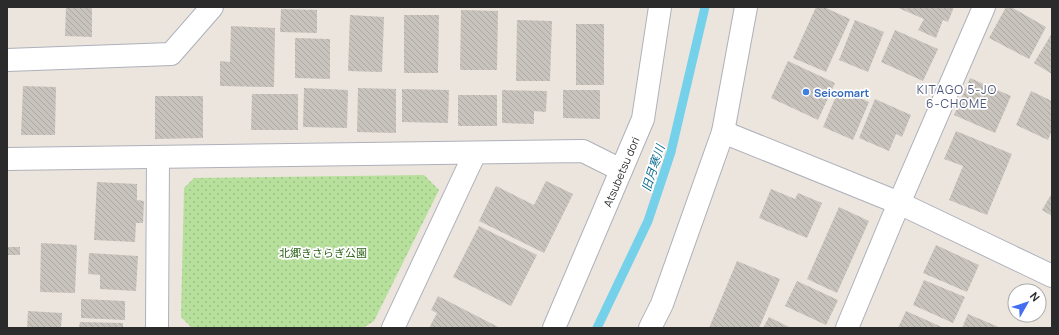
<svg xmlns="http://www.w3.org/2000/svg" width="1059" height="335" font-family="Manrope,'Noto Sans JP',sans-serif">
	<style>
		.park { fill: url(#park-dots) }
		.lines { fill: none; stroke-linecap: round; stroke-linejoin: round }
		.stream { stroke: #75d1ea; stroke-width: 9 }
		.building { fill: url(#building-back-hatch) }
		.minor-casing { stroke: #aeb1bb; stroke-width: 24 }
		.tertiary-casing { stroke: #aeb1bb; stroke-width: 24 }
		.minor { stroke: #fff; stroke-width: 22 }
		.tertiary { stroke: #fff; stroke-width: 22 }
		.shop-dot { fill: #3f7fe0; stroke: #fff; stroke-width: 1.5 }
		.labels { text-anchor: middle; dominant-baseline: central; stroke-width: 3.5; stroke-linejoin: round; paint-order: stroke }
		.shop-label { font-size: 11px; font-weight: bold; fill: #366cbe; stroke: #fff; text-anchor: start }
		.street-label { font-size: 11px; fill: #2b2b2b; stroke: #fff }
		.park-label { font-size: 11px; fill: #30651d; stroke: #fff }
		.neighbourhood-label { font-size: 12px; letter-spacing: 1px; fill: #4d577a; stroke: #fff }
		.water-label { font-size: 12px; font-style: italic; fill: #137196; stroke: #fff }
	</style>
	<defs>
		<pattern id="park-dots" width="8" height="8" patternUnits="userSpaceOnUse"><rect width="8" height="8" fill="#b7e09c"/><path d="M2 2h.1M6 6h.1" fill="none" stroke="#9ec087" stroke-width="1.8" stroke-linecap="round"/></pattern>
		<pattern id="building-back-hatch" width="6" height="6" patternUnits="userSpaceOnUse"><rect width="6" height="6" fill="#c8c3bc"/><path d="M-1 5l2 2M0 0l6 6M5-1l2 2" fill="none" stroke="#aca8a2"/></pattern>
	</defs>
	<rect width="100%" height="100%" fill="#ece5dd"/>
	<polygon class="park" points="424,175 439,190 374,321 363,328 192,328 181,317 184,188 194,178"/>
	<g class="lines">
		<polyline class="stream" points="597,328 648,221 671,152 705,7"/>
	</g>
	<g class="building">
		<polygon points="66,7 92,7 92,37 65,36"/>
		<polygon points="816,7 824,7 850,19 826,72 793,58"/>
		<polygon points="896,7 954,7 948,22 943,20 936,38 918,30 924,19"/>
		<polygon points="1006,7 1011,7 1046,27 1029,59 989,38"/>
		<polygon points="281,9 317,10 317,33 280,32"/>
		<polygon points="461,10 498,11 497,70 460,70"/>
		<polygon points="350,15 384,17 382,72 348,71"/>
		<polygon points="404,15 439,15 438,73 404,73"/>
		<polygon points="517,20 552,21 550,81 516,81"/>
		<polygon points="855,20 884,32 868,72 839,60"/>
		<rect x="576" y="24" width="28" height="61"/>
		<polygon points="231,26 275,28 274,87 220,86 220,61 230,62"/>
		<polygon points="895,30 938,49 923,81 881,62"/>
		<polygon points="1052,33 1052,74 1034,63"/>
		<polygon points="295,38 330,39 330,79 295,78"/>
		<polygon points="788,61 835,83 818,120 771,98"/>
		<polygon points="970,78 1011,96 995,133 954,115"/>
		<polygon points="23,86 56,87 55,135 21,135"/>
		<polygon points="304,88 348,90 347,128 303,127"/>
		<polygon points="358,88 396,89 396,133 357,132"/>
		<polygon points="402,89 449,90 448,123 402,122"/>
		<polygon points="839,89 869,102 853,140 823,127"/>
		<polygon points="502,90 547,91 546,112 534,111 534,124 502,123"/>
		<polygon points="563,90 600,90 600,119 563,118"/>
		<polygon points="1031,91 1052,101 1052,130 1048,140 1016,125"/>
		<polygon points="252,94 298,94 298,130 251,130"/>
		<rect x="458" y="95" width="39" height="31"/>
		<polygon points="155,96 203,96 203,138 155,139"/>
		<polygon points="875,99 911,115 902,137 896,134 889,151 859,138"/>
		<polygon points="956,131 1012,154 987,215 949,200 963,166 944,159"/>
		<polygon points="546,181 573,194 544,253 479,221 496,186 534,205"/>
		<polygon points="97,182 137,184 137,200 144,201 143,223 136,223 135,242 94,240"/>
		<polygon points="771,189 795,199 798,193 822,203 807,238 759,218"/>
		<polygon points="1052,193 1052,216 1042,210"/>
		<polygon points="839,207 869,221 837,293 807,279"/>
		<polygon points="479,226 537,255 511,306 453,277"/>
		<polygon points="41,243 77,245 75,293 40,292"/>
		<polygon points="936,245 979,265 967,292 923,273"/>
		<rect x="7" y="247" width="13" height="8"/>
		<polygon points="89,253 138,256 136,291 100,289 100,275 88,274"/>
		<polygon points="737,261 780,279 759,328 709,328"/>
		<polygon points="924,280 965,297 953,323 913,305"/>
		<polygon points="797,281 838,300 826,325 785,306"/>
		<polygon points="438,296 500,328 429,328 437,313 431,310"/>
		<polygon points="81,299 125,301 125,320 81,318"/>
		<polygon points="28,311 62,313 61,328 27,328"/>
		<polygon points="906,311 944,328 898,328"/>
		<polygon points="968,314 1001,328 962,328"/>
		<polygon points="769,317 791,328 763,328"/>
		<polygon points="80,322 123,323 123,328 79,328"/>
	</g>
	<g class="lines">
		<defs>
			<g id="minor">
				<polyline points="7,60 171,54 212,7"/>
				<polyline points="723,132 899,203 1052,276"/>
				<polyline points="7,159 583,151 621,170"/>
				<polyline points="157,328 158,157"/>
				<polyline points="393,328 475,153"/>
				<polyline points="847,328 891,222 984,7"/>
			</g>
			<g id="tertiary">
				<path id="s1" d="M554,328L643,119L660,7"/>
				<polyline points="650,328 662,304 723,132 746,7"/>
			</g>
		</defs>
		<use href="#minor" class="minor-casing"/>
		<use href="#tertiary" class="tertiary-casing"/>
		<use href="#minor" class="minor"/>
		<use href="#tertiary" class="tertiary"/>
	</g>
	<circle class="shop-dot" cx="806" cy="92" r="4"/>
	<g class="labels">
		<g class="shop-label">
			<text x="814" y="92">Seicomart</text>
		</g>
		<g class="street-label">
			<text stroke="none"><textPath href="#s1" startOffset="170">Atsubetsu dori</textPath></text>
		</g>
		<g class="park-label">
			<text x="323" y="252">北郷きさらぎ公園</text>
		</g>
		<g class="neighbourhood-label">
			<text x="957" y="89">KITAGO 5-JO<tspan x="957" dy="14">6-CHOME</tspan></text>
		</g>
		<g class="water-label">
			<text transform="translate(653 168) rotate(-72)">旧月寒川</text>
		</g>
	</g>
	<rect width="1059" height="335" fill="none" stroke="#2b2b2b" stroke-width="16"/>
	<g transform="translate(1027 303) rotate(51)"><circle r="19" fill="#ffffff" stroke="#aaaaaa"/>
	<path d="M0-3L7 15L0 10L-7 15Z" fill="#446ef2"/>
	<text y="-6" font-size="11" font-weight="bold" text-anchor="middle" fill="#2b2b2b">N</text>
	</g>
</svg>
